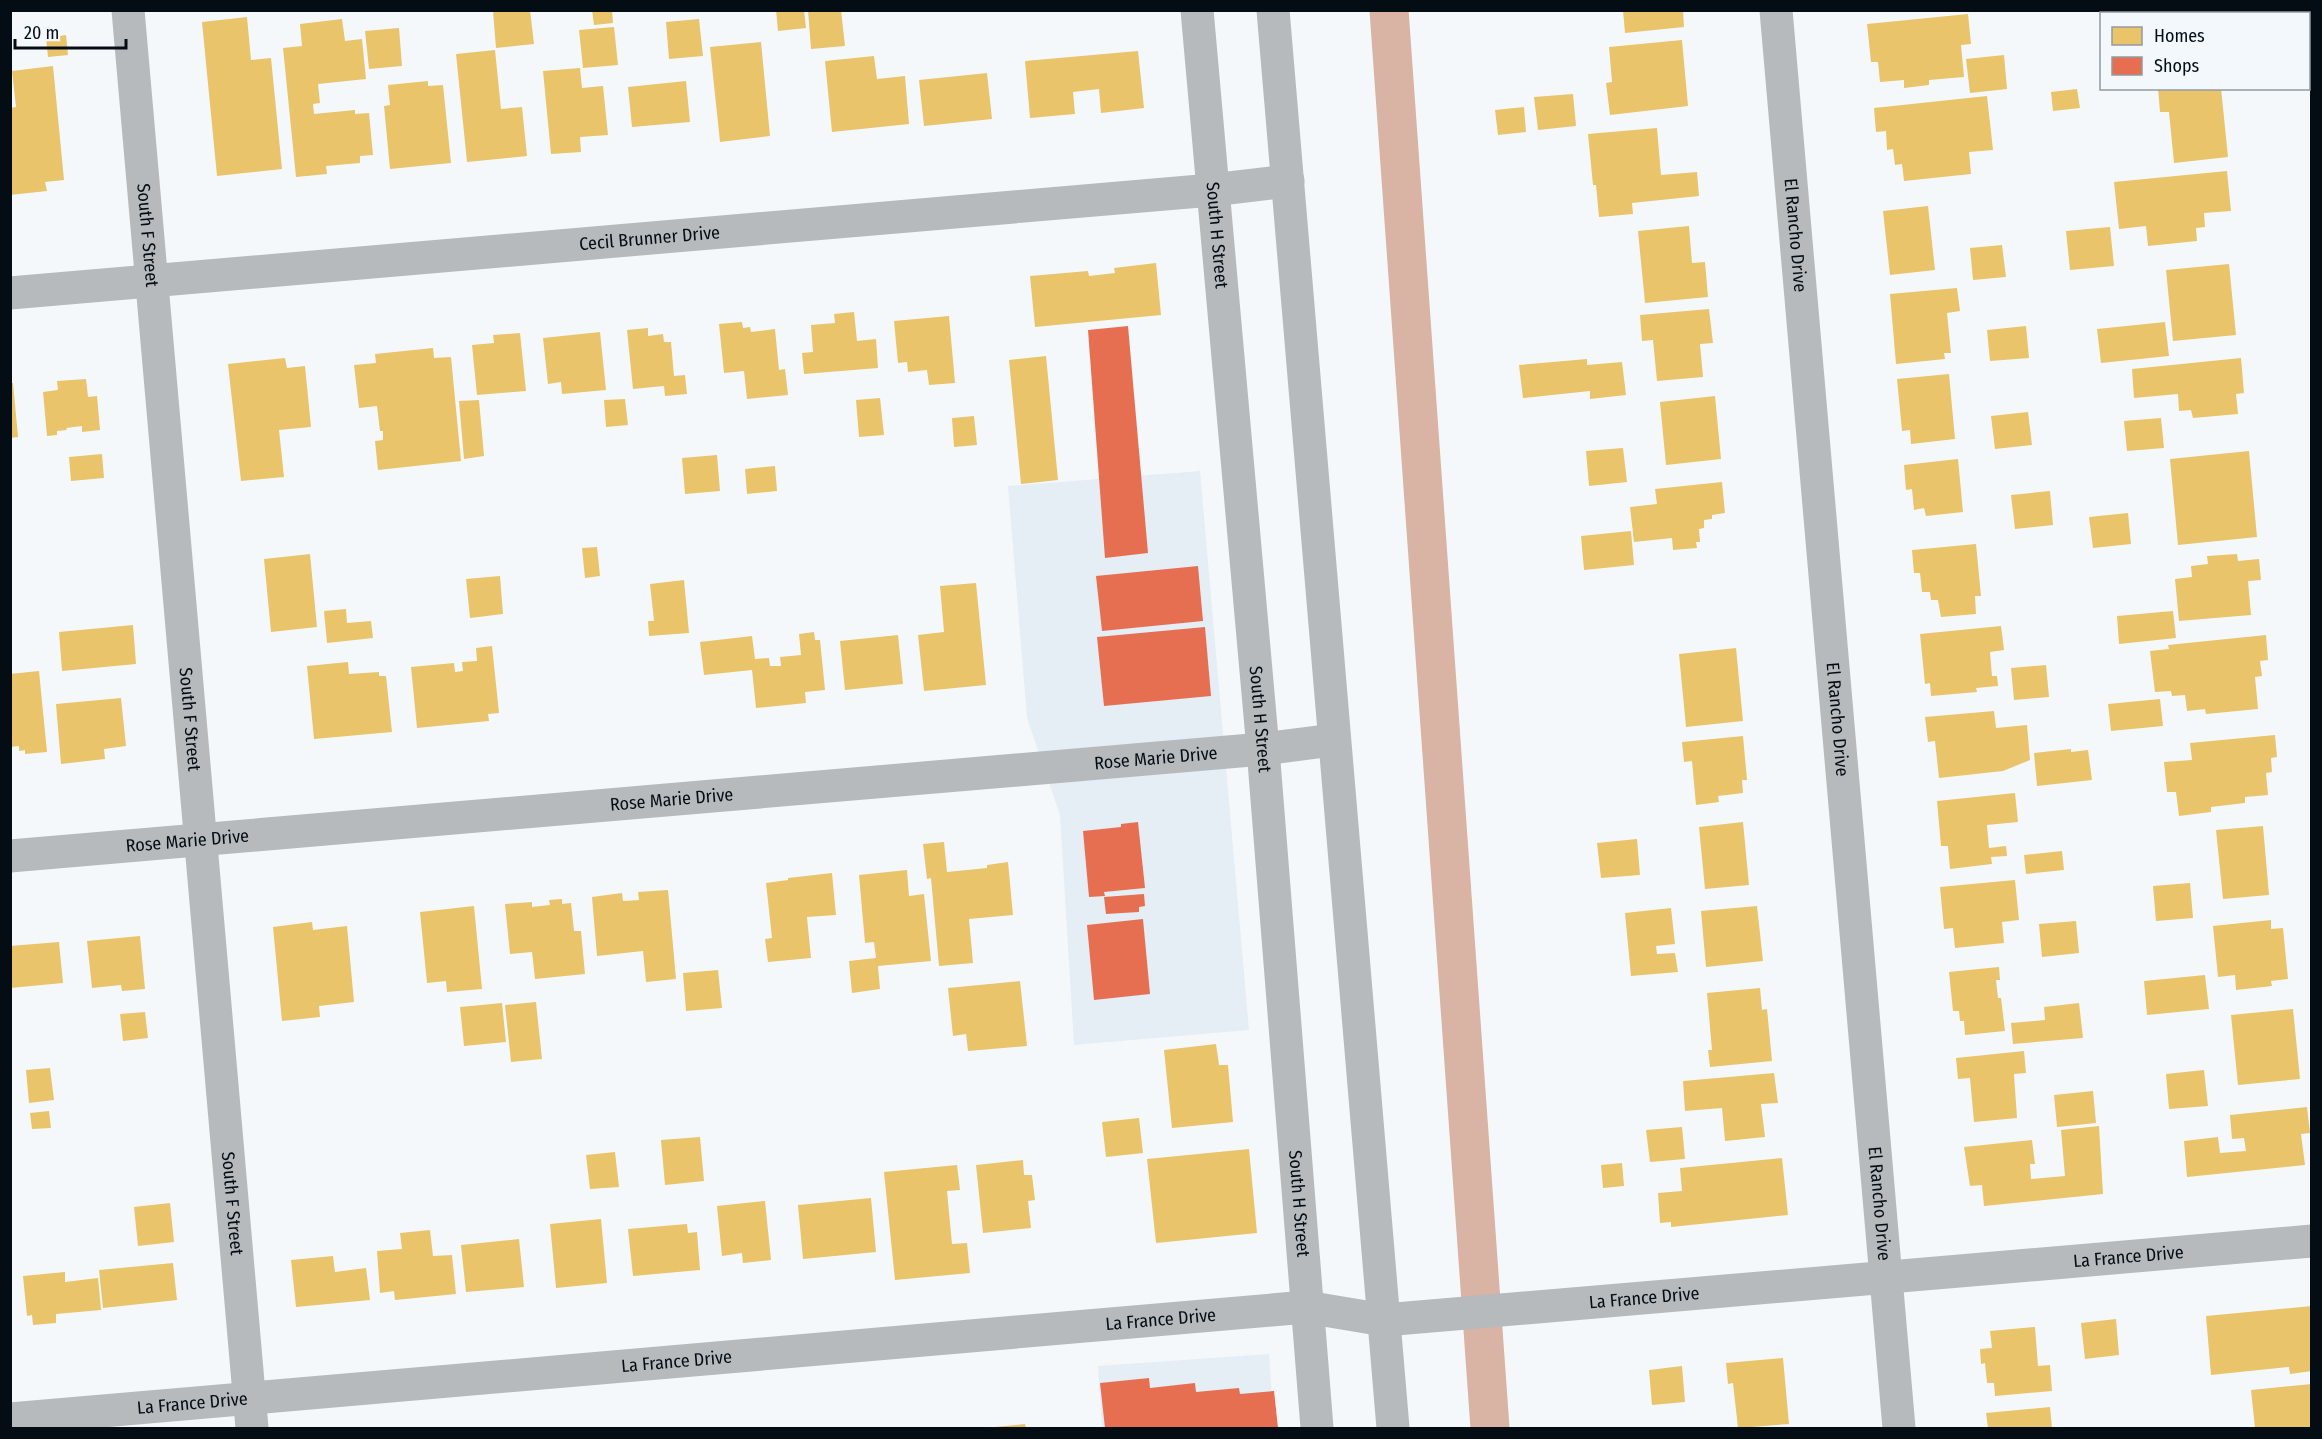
<svg xmlns="http://www.w3.org/2000/svg" width="2322" height="1439" font-family="'Fira Sans Condensed',sans-serif">
	<style>
		.built { fill: #e5edf5 }
		.homes { fill: #e9c46a }
		.shops { fill: #e76f51 }
		.lines { fill: none; stroke-linecap: round; stroke-linejoin: round }
		.canal { stroke: #d9b3a4; stroke-width: 39 }
		.minor { stroke: #b6babd; stroke-width: 33 }
		.tertiary { stroke: #b6babd; stroke-width: 33 }
		.labels { text-anchor: middle; dominant-baseline: central; stroke-width: 6; stroke-linejoin: round; paint-order: stroke }
		.street-label { font-size: 18px; fill: #040c14; stroke: #f3f8fd }
	</style>
	<rect width="100%" height="100%" fill="#f5f8fb"/>
	<g class="built">
		<polygon points="1200,471 1249,1030 1074,1045 1060,815 1027,718 1008,486"/>
		<polygon points="1269,1354 1274,1428 1102,1428 1098,1366"/>
	</g>
	<g class="homes">
		<polygon points="530,10 534,44 496,48 493,11"/>
		<polygon points="592,10 612,10 613,23 594,25"/>
		<polygon points="776,10 804,10 806,28 778,31"/>
		<polygon points="808,10 841,10 845,46 811,49"/>
		<polygon points="1623,10 1683,10 1684,27 1625,33"/>
		<rect x="2166" y="10" width="56" height="4"/>
		<polygon points="1968,14 1971,44 1961,45 1964,77 1929,80 1929,85 1904,88 1904,80 1880,82 1878,62 1871,62 1867,24"/>
		<polygon points="247,17 251,60 271,58 282,169 217,176 202,22"/>
		<polygon points="342,19 345,41 362,39 366,79 318,84 320,103 313,104 314,114 355,110 355,114 369,113 373,155 360,156 360,163 326,166 327,174 296,177 283,48 302,46 300,24"/>
		<polygon points="699,19 703,56 669,59 666,22"/>
		<polygon points="614,27 618,65 583,68 579,30"/>
		<polygon points="399,28 402,66 369,69 365,31"/>
		<polygon points="66,35 68,55 48,57 46,38"/>
		<polygon points="1682,40 1688,106 1610,115 1606,83 1612,82 1609,47"/>
		<polygon points="761,42 770,136 720,142 710,47"/>
		<polygon points="495,50 501,109 522,107 527,156 467,162 456,54"/>
		<polygon points="1138,51 1144,108 1101,113 1099,89 1073,92 1075,114 1030,118 1025,61"/>
		<polygon points="2004,55 2007,89 1970,93 1966,59"/>
		<polygon points="874,56 877,79 905,76 909,124 832,132 825,61"/>
		<polygon points="53,66 64,180 45,182 47,191 10,195 10,108 16,107 12,71"/>
		<polygon points="580,68 582,88 603,86 608,135 580,137 581,152 551,154 543,71"/>
		<polygon points="987,73 992,119 924,126 919,80"/>
		<polygon points="428,81 428,86 443,85 451,163 390,169 384,106 390,105 388,85"/>
		<polygon points="686,81 690,122 632,127 628,87"/>
		<polygon points="2158,88 2221,88 2228,157 2174,163 2169,112 2160,112"/>
		<polygon points="2077,89 2080,108 2053,111 2051,92"/>
		<polygon points="1573,94 1576,126 1538,130 1534,97"/>
		<polygon points="1987,96 1993,150 1969,152 1971,174 1904,181 1902,164 1895,165 1893,149 1887,150 1886,131 1876,132 1874,108"/>
		<polygon points="1524,107 1526,132 1498,135 1495,110"/>
		<polygon points="1657,128 1661,175 1697,172 1699,196 1632,203 1633,214 1599,217 1596,185 1593,185 1588,134"/>
		<polygon points="2227,171 2231,211 2204,213 2205,227 2196,228 2197,241 2148,246 2146,226 2119,229 2114,182"/>
		<polygon points="1928,206 1935,270 1890,275 1883,211"/>
		<polygon points="1689,226 1692,263 1705,262 1708,297 1645,303 1638,231"/>
		<polygon points="2110,227 2114,266 2070,270 2066,231"/>
		<polygon points="2002,245 2006,277 1973,280 1970,248"/>
		<polygon points="1156,263 1161,315 1035,327 1030,276 1088,271 1089,276 1115,273 1114,268"/>
		<polygon points="2229,264 2236,335 2173,341 2166,270"/>
		<polygon points="1957,288 1960,311 1947,313 1951,353 1944,353 1945,359 1896,364 1890,294"/>
		<polygon points="1709,309 1713,343 1700,344 1703,377 1657,381 1653,340 1642,341 1640,315"/>
		<polygon points="854,312 857,341 876,339 878,368 804,374 802,353 813,352 811,325 835,323 834,314"/>
		<polygon points="949,316 955,383 929,385 927,370 908,372 907,362 898,363 894,321"/>
		<polygon points="742,322 743,328 750,327 751,332 775,329 779,370 785,369 788,395 747,399 744,371 724,373 719,324"/>
		<polygon points="2165,322 2169,356 2101,363 2097,329"/>
		<polygon points="2026,326 2029,358 1990,361 1987,330"/>
		<polygon points="648,328 648,336 663,334 664,342 671,342 674,376 685,375 687,394 665,396 664,386 633,389 627,330"/>
		<polygon points="600,332 606,390 562,394 561,382 548,384 543,338"/>
		<polygon points="520,333 526,391 477,395 472,345 494,343 493,335"/>
		<polygon points="433,348 434,358 451,357 461,461 378,470 375,441 383,440 383,431 380,431 377,406 359,408 354,365 376,363 375,354"/>
		<polygon points="1046,356 1058,480 1021,484 1009,360"/>
		<polygon points="285,358 287,368 305,366 311,427 279,430 284,477 241,481 228,364"/>
		<polygon points="2241,358 2244,393 2236,394 2238,414 2193,418 2191,410 2179,411 2178,394 2134,398 2132,369"/>
		<polygon points="1587,359 1587,365 1622,362 1626,395 1590,399 1590,391 1523,398 1519,365"/>
		<polygon points="1949,374 1955,439 1911,444 1910,430 1902,431 1897,379"/>
		<polygon points="86,379 88,397 97,396 100,430 82,432 82,426 66,428 67,430 57,431 57,435 47,436 43,392 58,390 57,381"/>
		<polygon points="10,383 13,383 18,437 10,438"/>
		<polygon points="1715,396 1721,459 1666,465 1660,402"/>
		<polygon points="880,398 884,435 859,437 856,400"/>
		<polygon points="625,399 628,425 606,427 604,400"/>
		<polygon points="479,400 484,456 464,459 459,401"/>
		<polygon points="2028,412 2032,445 1995,449 1991,416"/>
		<polygon points="974,416 977,445 954,447 952,418"/>
		<polygon points="2161,418 2164,448 2127,451 2124,421"/>
		<polygon points="1623,448 1627,482 1589,486 1586,451"/>
		<polygon points="2249,451 2257,537 2178,545 2170,459"/>
		<polygon points="102,454 104,478 71,481 69,457"/>
		<polygon points="717,455 720,491 685,494 682,458"/>
		<polygon points="1958,459 1963,512 1926,516 1924,508 1914,510 1912,489 1906,490 1904,465"/>
		<polygon points="775,466 777,491 747,494 745,469"/>
		<polygon points="1722,482 1725,513 1712,515 1712,519 1704,520 1704,528 1699,529 1700,542 1696,542 1697,548 1673,550 1672,538 1634,542 1630,507 1657,504 1655,489"/>
		<polygon points="2050,491 2053,525 2015,529 2011,495"/>
		<polygon points="2128,513 2131,544 2093,548 2089,517"/>
		<polygon points="1631,531 1634,565 1584,570 1581,536"/>
		<polygon points="1976,544 1981,596 1975,596 1976,614 1941,617 1938,600 1931,600 1930,592 1922,592 1920,573 1914,573 1912,550"/>
		<polygon points="597,547 600,576 585,578 582,548"/>
		<polygon points="310,554 317,627 271,632 264,559"/>
		<polygon points="2237,554 2238,561 2259,559 2261,580 2248,581 2251,615 2179,621 2175,579 2192,577 2191,566 2208,564 2207,556"/>
		<polygon points="500,576 503,614 470,618 466,579"/>
		<polygon points="684,580 689,633 649,636 648,621 654,621 650,584"/>
		<polygon points="976,583 986,685 924,691 918,635 944,632 940,586"/>
		<polygon points="346,609 347,623 371,621 373,638 327,643 324,611"/>
		<polygon points="2173,611 2176,638 2119,644 2117,616"/>
		<polygon points="133,625 136,664 62,671 59,632"/>
		<polygon points="2001,626 2004,650 1990,652 1992,676 1997,676 1998,686 1976,688 1977,692 1931,696 1930,683 1925,684 1920,634"/>
		<polygon points="814,632 815,640 820,640 825,690 805,692 806,703 756,708 752,670 704,675 700,642 752,636 755,659 769,658 770,666 781,666 780,657 801,655 799,634"/>
		<polygon points="898,635 903,684 845,690 840,641"/>
		<polygon points="2266,635 2268,660 2260,661 2262,676 2255,677 2258,709 2206,714 2205,709 2187,711 2185,695 2172,696 2171,691 2155,692 2150,651 2169,649 2168,645"/>
		<polygon points="492,646 499,713 488,714 489,721 417,728 411,667 454,663 455,672 463,671 462,662 477,661 476,648"/>
		<polygon points="1736,648 1743,721 1686,727 1679,654"/>
		<polygon points="348,662 349,674 379,672 379,676 386,676 392,732 314,739 307,666"/>
		<polygon points="2046,665 2049,697 2014,700 2011,668"/>
		<polygon points="39,671 47,752 25,754 25,750 19,751 19,746 10,747 10,674"/>
		<polygon points="121,698 126,746 104,749 105,759 61,764 56,704"/>
		<polygon points="2160,699 2163,726 2111,731 2108,704"/>
		<polygon points="1994,711 1996,728 2027,725 2030,760 2003,771 1939,778 1935,741 1928,742 1925,717"/>
		<polygon points="2275,735 2277,757 2271,758 2272,772 2266,773 2268,795 2245,797 2245,803 2211,807 2211,812 2179,816 2176,792 2167,792 2164,762 2192,760 2190,743"/>
		<polygon points="1743,736 1747,780 1742,780 1743,793 1718,796 1719,802 1696,805 1692,761 1684,762 1682,742"/>
		<polygon points="2071,749 2071,752 2088,750 2092,780 2037,786 2034,753"/>
		<polygon points="2015,793 2018,822 1987,825 1989,848 2006,846 2007,856 1991,857 1992,864 1950,869 1948,846 1941,846 1937,801"/>
		<polygon points="1743,822 1749,885 1705,889 1699,827"/>
		<polygon points="2263,826 2269,895 2223,899 2216,830"/>
		<polygon points="1637,839 1640,875 1601,878 1597,843"/>
		<polygon points="944,842 947,872 987,868 987,865 1008,862 1013,915 969,919 973,963 939,966 931,878 927,879 923,844"/>
		<polygon points="2062,851 2064,870 2026,874 2024,855"/>
		<polygon points="907,870 909,896 924,894 931,961 878,966 880,989 852,993 849,961 876,958 874,942 865,943 859,875"/>
		<polygon points="832,873 836,915 807,917 811,958 768,962 765,939 772,938 766,883 788,880 788,878"/>
		<polygon points="2015,880 2019,920 2002,922 2004,943 1955,948 1953,928 1944,929 1940,887"/>
		<polygon points="2190,883 2193,918 2156,921 2153,886"/>
		<polygon points="668,890 676,979 646,982 643,951 597,956 592,897 622,893 623,901 639,900 638,892"/>
		<polygon points="562,899 562,904 571,903 574,931 581,931 585,974 535,979 532,952 510,954 505,904 532,902 532,907 550,905 549,900"/>
		<polygon points="474,906 482,989 447,992 446,981 427,983 420,912"/>
		<polygon points="1757,906 1763,961 1706,967 1701,911"/>
		<polygon points="1671,908 1675,944 1656,946 1657,954 1675,953 1678,972 1631,976 1625,913"/>
		<polygon points="2271,920 2271,929 2283,928 2288,979 2271,981 2272,986 2236,990 2235,975 2218,977 2213,926"/>
		<polygon points="2076,921 2079,953 2042,957 2039,924"/>
		<polygon points="312,922 313,930 347,926 354,1002 319,1006 320,1017 282,1021 273,927"/>
		<polygon points="140,936 145,989 122,991 121,985 92,988 87,941"/>
		<polygon points="59,942 63,983 10,988 10,946"/>
		<polygon points="1999,967 2000,980 1996,980 1998,998 2001,998 2005,1031 1965,1035 1964,1021 1960,1021 1959,1011 1953,1011 1949,972"/>
		<polygon points="718,970 722,1008 686,1011 683,973"/>
		<polygon points="2205,975 2209,1009 2147,1015 2144,981"/>
		<polygon points="1020,981 1027,1046 968,1051 966,1034 953,1036 948,988"/>
		<polygon points="1760,988 1762,1010 1767,1009 1772,1061 1710,1067 1708,1050 1712,1050 1707,993"/>
		<polygon points="536,1002 542,1059 511,1062 505,1005"/>
		<polygon points="502,1003 506,1042 464,1046 460,1007"/>
		<polygon points="2079,1003 2083,1038 2013,1044 2011,1023 2045,1020 2044,1007"/>
		<polygon points="2293,1009 2300,1079 2238,1085 2231,1015"/>
		<polygon points="145,1012 148,1038 123,1041 120,1014"/>
		<polygon points="1216,1044 1219,1065 1228,1065 1233,1122 1172,1128 1164,1050"/>
		<polygon points="2024,1051 2026,1073 2014,1074 2017,1118 1974,1122 1970,1078 1958,1079 1956,1058"/>
		<polygon points="50,1068 54,1100 29,1103 26,1070"/>
		<polygon points="2204,1070 2208,1106 2169,1109 2166,1074"/>
		<polygon points="1774,1073 1778,1103 1761,1104 1765,1137 1725,1141 1722,1108 1685,1111 1683,1081"/>
		<polygon points="2093,1091 2096,1123 2057,1127 2054,1095"/>
		<polygon points="2307,1107 2310,1133 2301,1134 2305,1165 2187,1177 2184,1141 2218,1137 2220,1153 2246,1151 2244,1138 2232,1139 2230,1115"/>
		<polygon points="49,1111 51,1128 32,1129 30,1113"/>
		<polygon points="1139,1118 1143,1153 1106,1157 1102,1122"/>
		<polygon points="2099,1126 2103,1194 1984,1206 1982,1185 1970,1186 1964,1147 2032,1140 2035,1164 2030,1164 2031,1179 2065,1176 2061,1130"/>
		<polygon points="1682,1127 1685,1159 1650,1162 1646,1130"/>
		<polygon points="700,1137 704,1181 665,1185 661,1140"/>
		<polygon points="1249,1149 1257,1233 1156,1243 1147,1159"/>
		<polygon points="615,1152 619,1187 590,1189 586,1155"/>
		<polygon points="1782,1158 1788,1215 1671,1227 1671,1222 1660,1223 1658,1193 1682,1191 1680,1168"/>
		<polygon points="1023,1160 1024,1175 1032,1175 1035,1200 1028,1201 1031,1228 983,1233 976,1165"/>
		<polygon points="1622,1163 1624,1186 1603,1188 1601,1165"/>
		<polygon points="957,1165 960,1190 947,1191 952,1244 967,1243 970,1273 895,1280 884,1172"/>
		<polygon points="871,1198 876,1252 803,1259 798,1205"/>
		<polygon points="765,1201 771,1260 743,1263 742,1253 722,1256 717,1206"/>
		<polygon points="170,1203 174,1242 138,1246 134,1207"/>
		<polygon points="601,1219 607,1283 556,1288 550,1224"/>
		<polygon points="687,1224 688,1233 697,1232 700,1270 633,1276 628,1229"/>
		<polygon points="430,1230 433,1256 452,1255 456,1294 395,1300 394,1291 380,1293 377,1251 402,1249 400,1233"/>
		<polygon points="519,1239 524,1287 466,1292 461,1245"/>
		<polygon points="333,1256 335,1272 366,1268 370,1300 296,1307 291,1260"/>
		<polygon points="173,1263 177,1300 103,1308 99,1270"/>
		<polygon points="65,1272 65,1282 98,1278 101,1310 56,1314 56,1323 33,1325 32,1315 27,1316 23,1276"/>
		<polygon points="2312,1306 2312,1371 2290,1374 2289,1367 2211,1375 2206,1316"/>
		<polygon points="2116,1319 2119,1355 2085,1359 2081,1323"/>
		<polygon points="2035,1327 2038,1366 2050,1365 2052,1391 1995,1396 1994,1383 1987,1383 1985,1363 1981,1364 1980,1349 1992,1348 1990,1331"/>
		<polygon points="1783,1358 1789,1424 1738,1428 1733,1383 1728,1384 1726,1363"/>
		<polygon points="1682,1366 1685,1402 1652,1405 1649,1370"/>
		<polygon points="2312,1384 2312,1428 2255,1428 2251,1390"/>
		<polygon points="2050,1407 2052,1428 1988,1428 1986,1413"/>
		<polygon points="1025,1424 1026,1428 995,1428 995,1427"/>
	</g>
	<g class="shops">
		<polygon points="1128,326 1148,553 1105,558 1088,330"/>
		<polygon points="1198,566 1203,621 1102,631 1096,576"/>
		<polygon points="1205,627 1211,696 1104,706 1097,637"/>
		<polygon points="1138,822 1145,888 1104,892 1105,896 1089,897 1083,831 1121,827 1121,824"/>
		<polygon points="1144,894 1145,906 1139,907 1139,912 1106,914 1104,897"/>
		<polygon points="1143,919 1150,994 1094,1000 1087,925"/>
		<polygon points="1149,1378 1150,1388 1195,1383 1196,1392 1239,1388 1240,1394 1274,1391 1278,1428 1105,1428 1100,1383"/>
	</g>
	<g class="lines">
		<polyline class="canal" points="1389,10 1490,1428"/>
		<g class="minor">
			<path id="s1" d="M128,10L252,1428"/>
			<path id="s2" d="M1776,10L1899,1428"/>
			<path id="s3" d="M10,293L1212,190L1288,181"/>
			<path id="s4" d="M10,856L1263,749L1333,740"/>
			<path id="s5" d="M10,1419L1306,1307L1384,1320L2312,1241"/>
		</g>
		<g class="tertiary">
			<path id="s6" d="M1197,10L1263,749L1317,1428"/>
			<polyline points="1273,10 1393,1428"/>
		</g>
	</g>
	<g class="labels">
		<g class="street-label">
			<text stroke="none"><textPath href="#s1" startOffset="226">South F Street</textPath></text>
			<text stroke="none"><textPath href="#s6" startOffset="226">South H Street</textPath></text>
			<text stroke="none"><textPath href="#s2" startOffset="226">El Rancho Drive</textPath></text>
			<text stroke="none"><textPath href="#s3" startOffset="642">Cecil Brunner Drive</textPath></text>
			<text stroke="none"><textPath href="#s6" startOffset="712">South H Street</textPath></text>
			<text stroke="none"><textPath href="#s1" startOffset="712">South F Street</textPath></text>
			<text stroke="none"><textPath href="#s2" startOffset="712">El Rancho Drive</textPath></text>
			<text stroke="none"><textPath href="#s4" startOffset="1150">Rose Marie Drive</textPath></text>
			<text stroke="none"><textPath href="#s4" startOffset="664">Rose Marie Drive</textPath></text>
			<text stroke="none"><textPath href="#s4" startOffset="178">Rose Marie Drive</textPath></text>
			<text stroke="none"><textPath href="#s1" startOffset="1198">South F Street</textPath></text>
			<text stroke="none"><textPath href="#s6" startOffset="1198">South H Street</textPath></text>
			<text stroke="none"><textPath href="#s2" startOffset="1198">El Rancho Drive</textPath></text>
			<text stroke="none"><textPath href="#s5" startOffset="2127">La France Drive</textPath></text>
			<text stroke="none"><textPath href="#s5" startOffset="1641">La France Drive</textPath></text>
			<text stroke="none"><textPath href="#s5" startOffset="1155">La France Drive</textPath></text>
			<text stroke="none"><textPath href="#s5" startOffset="669">La France Drive</textPath></text>
			<text stroke="none"><textPath href="#s5" startOffset="183">La France Drive</textPath></text>
		</g>
	</g>
	<rect width="2322" height="1439" fill="none" stroke="#040c14" stroke-width="24"/>
	<rect x="2100" y="12" width="210" height="78" fill="#f3f8fd" stroke="#939aa0" stroke-width="1.5"/>
	<rect x="2112" y="27" width="30" height="18" fill="#e9c46a" stroke="#939aa0" stroke-width="1.5"/>
	<text x="2154" y="42" font-size="18" fill="#040c14">Homes</text>
	<rect x="2112" y="57" width="30" height="18" fill="#e76f51" stroke="#939aa0" stroke-width="1.5"/>
	<text x="2154" y="72" font-size="18" fill="#040c14">Shops</text>
	<path d="M15 39v9h111v-9" fill="none" stroke="#040c14" stroke-width="3"/>
	<text x="24" y="39" font-size="18" fill="#040c14" stroke="#f3f8fd" stroke-width="4.5" paint-order="stroke">20 m</text>
</svg>
